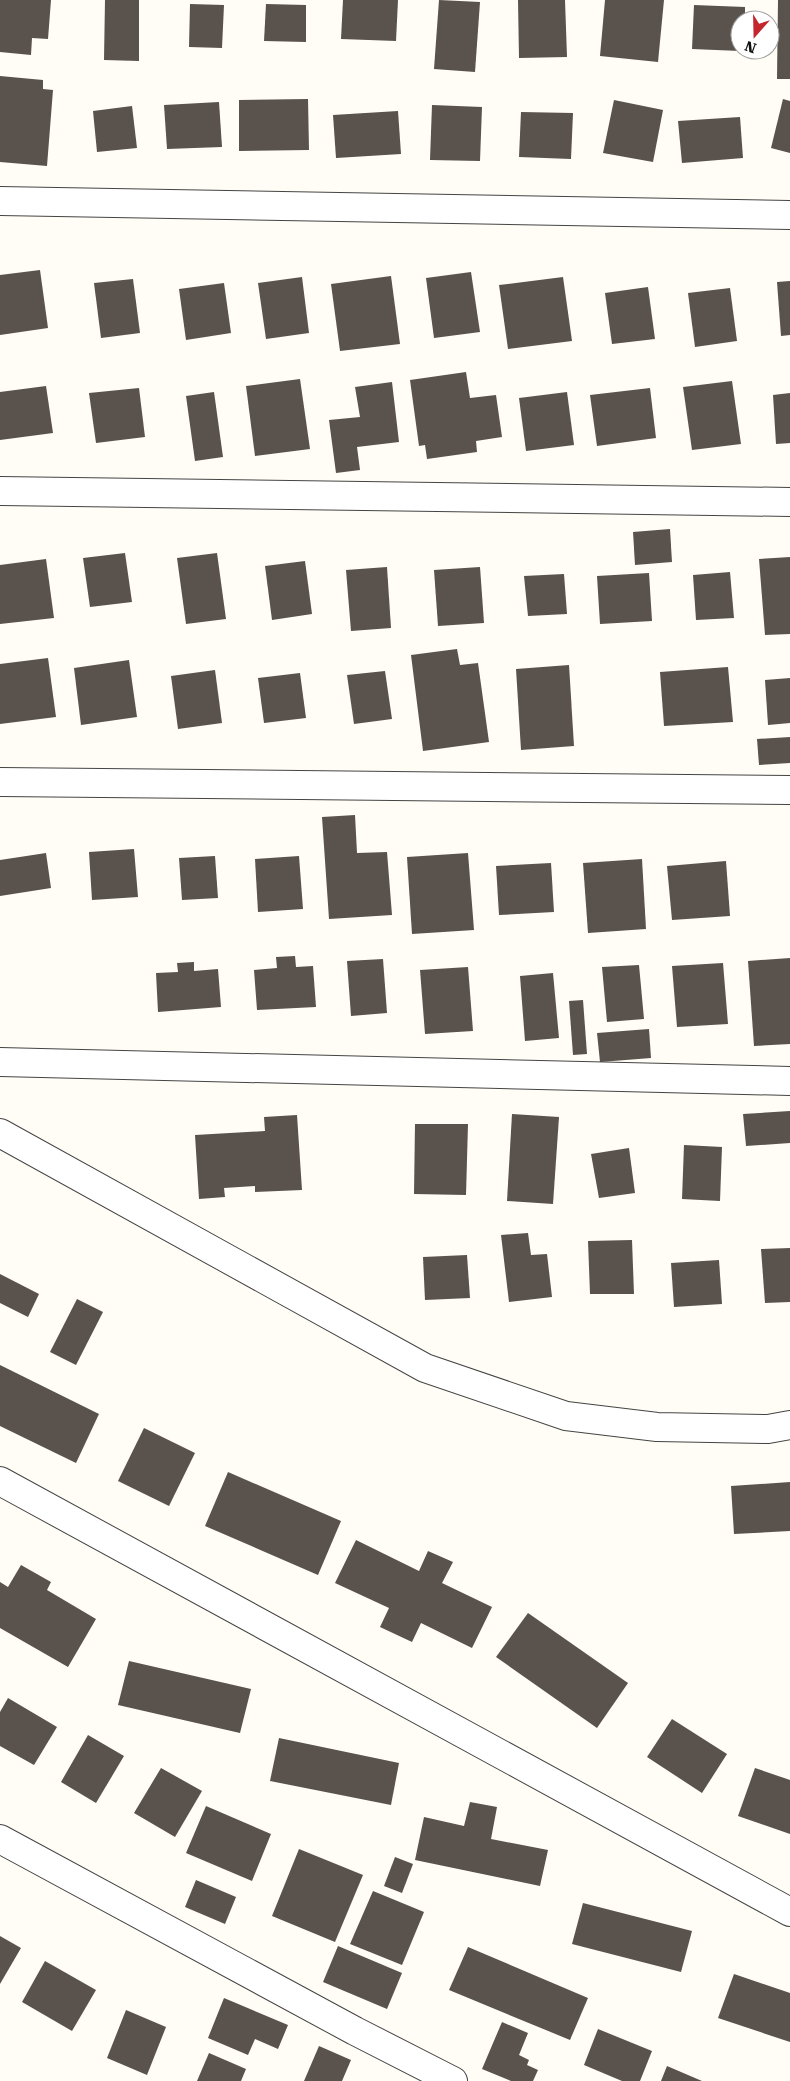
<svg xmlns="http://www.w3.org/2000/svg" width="790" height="2081" font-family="'Roboto Serif',serif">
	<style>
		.building { fill: #5a524d }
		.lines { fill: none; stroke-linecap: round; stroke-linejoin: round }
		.street-casing { stroke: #444; stroke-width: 30 }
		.street { stroke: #fff; stroke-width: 28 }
	</style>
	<rect width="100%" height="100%" fill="#fffdf5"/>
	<g class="building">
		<polygon points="0,0 51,0 48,39 32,38 31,55 0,52"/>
		<polygon points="105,0 139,0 139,61 104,60"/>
		<polygon points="343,0 398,0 396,41 341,39"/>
		<polygon points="439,0 480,2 475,72 434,69"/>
		<polygon points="518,0 565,0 567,57 519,58"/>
		<polygon points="605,0 664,0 658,62 600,56"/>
		<polygon points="778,0 790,0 790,79 777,79"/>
		<polygon points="190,4 224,5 222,48 189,47"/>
		<polygon points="266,4 306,5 306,42 264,41"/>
		<polygon points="694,5 745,7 745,20 740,20 740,51 692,49"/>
		<polygon points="0,76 43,80 43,89 53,90 47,166 0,162"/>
		<polygon points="308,99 309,150 239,151 239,100"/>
		<polygon points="783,99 790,101 790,153 771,148"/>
		<polygon points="614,100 663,110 653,162 603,153"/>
		<polygon points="219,102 222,147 167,149 164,105"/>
		<polygon points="432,105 482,107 480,161 430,160"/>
		<polygon points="132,106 137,148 97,152 93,111"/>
		<polygon points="398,111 401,154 336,158 333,115"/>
		<polygon points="521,112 573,113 571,159 519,157"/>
		<polygon points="740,117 743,158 682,163 678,121"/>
		<polygon points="40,270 48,328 0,335 0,275"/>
		<polygon points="471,272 480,332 434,338 426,278"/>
		<polygon points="391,276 400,344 340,351 331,284"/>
		<polygon points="302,277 309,333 266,339 258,283"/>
		<polygon points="563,277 572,341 508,349 499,285"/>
		<polygon points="133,279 140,333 101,338 94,283"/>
		<polygon points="790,281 790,335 781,336 777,282"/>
		<polygon points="224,283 231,333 186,340 179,289"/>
		<polygon points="648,287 655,339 612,344 605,293"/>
		<polygon points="730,288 737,341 695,347 688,293"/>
		<polygon points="466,372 470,398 496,395 502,437 476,441 477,452 427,459 425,445 419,446 410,380"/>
		<polygon points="300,379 310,449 255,456 246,386"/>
		<polygon points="732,381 741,444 692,450 683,387"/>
		<polygon points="392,382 399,442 357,447 360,470 336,473 329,420 360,417 355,387"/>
		<polygon points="46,386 53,433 0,440 0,392"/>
		<polygon points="139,388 145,437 96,443 89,393"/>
		<polygon points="650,388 656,438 597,446 590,395"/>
		<polygon points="214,392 223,457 195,461 186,396"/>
		<polygon points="567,392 574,445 526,451 519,398"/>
		<polygon points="790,393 790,443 776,444 773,395"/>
		<polygon points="670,529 672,562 635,565 633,532"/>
		<polygon points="125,553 132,602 90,607 83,558"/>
		<polygon points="217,553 226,619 186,624 177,558"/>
		<polygon points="790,557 790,634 765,635 759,559"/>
		<polygon points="46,559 54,618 0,624 0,565"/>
		<polygon points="305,561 312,614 272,620 265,566"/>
		<polygon points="387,567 391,628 351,631 346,570"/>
		<polygon points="480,567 484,623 438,626 434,570"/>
		<polygon points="730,572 734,618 696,620 693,575"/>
		<polygon points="649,573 652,621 600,624 597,576"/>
		<polygon points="564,574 567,614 528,616 524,576"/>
		<polygon points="457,649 460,665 478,663 489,742 423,751 411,655"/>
		<polygon points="48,658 56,717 0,724 0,664"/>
		<polygon points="129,660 137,717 81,725 74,668"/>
		<polygon points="569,665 574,746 521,750 516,669"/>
		<polygon points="728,667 733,722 664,726 660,672"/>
		<polygon points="215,670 222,723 178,729 171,676"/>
		<polygon points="385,671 392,719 354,724 347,675"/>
		<polygon points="300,673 306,718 264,723 258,678"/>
		<polygon points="790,678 790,723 768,725 765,680"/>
		<polygon points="790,737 790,763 759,765 757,739"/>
		<polygon points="355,815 357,853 387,852 392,915 329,919 322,817"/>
		<polygon points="134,849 138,897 92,900 89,852"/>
		<polygon points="46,853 51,888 0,896 0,860"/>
		<polygon points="468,853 474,930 412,934 407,857"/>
		<polygon points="215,856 218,898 182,900 179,858"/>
		<polygon points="299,856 303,909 258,912 255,859"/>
		<polygon points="642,859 646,929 588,933 583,863"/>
		<polygon points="726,861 730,916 672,920 667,866"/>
		<polygon points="551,863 554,912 499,915 496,866"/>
		<polygon points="295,956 296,967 313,966 316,1007 257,1010 254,970 277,968 276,957"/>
		<polygon points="790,958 790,1044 754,1046 748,961"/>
		<polygon points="383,959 387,1013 351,1016 347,961"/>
		<polygon points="194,962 194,971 218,969 221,1007 158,1012 156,973 178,972 177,963"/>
		<polygon points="723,963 728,1024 677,1027 672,966"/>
		<polygon points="639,965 644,1019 607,1022 602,967"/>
		<polygon points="468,967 473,1031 425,1034 420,970"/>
		<polygon points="553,973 559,1038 525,1041 520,976"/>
		<polygon points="583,1000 587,1054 573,1055 569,1001"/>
		<polygon points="649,1029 651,1058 600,1062 597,1033"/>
		<polygon points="790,1111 790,1143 746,1146 743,1114"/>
		<polygon points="512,1114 559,1117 553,1204 507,1201"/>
		<polygon points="297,1115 302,1190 255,1192 255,1186 224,1188 225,1197 199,1199 195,1135 265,1131 264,1117"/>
		<polygon points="415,1124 468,1124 466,1195 414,1194"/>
		<polygon points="684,1145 722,1147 720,1201 682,1199"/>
		<polygon points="629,1148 635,1193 599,1198 591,1154"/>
		<polygon points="528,1233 531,1255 547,1254 552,1297 509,1302 501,1235"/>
		<polygon points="632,1240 634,1294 590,1294 588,1241"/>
		<polygon points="790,1248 790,1302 765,1303 761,1249"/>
		<polygon points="467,1255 470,1298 425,1300 423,1257"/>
		<polygon points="719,1260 722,1304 674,1307 671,1263"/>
		<polygon points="0,1274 39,1294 28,1317 0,1303"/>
		<polygon points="77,1299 103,1312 76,1365 50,1352"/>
		<polygon points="0,1365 99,1414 76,1463 0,1426"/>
		<polygon points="144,1428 195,1453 169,1506 118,1481"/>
		<polygon points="228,1472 341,1521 318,1575 205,1526"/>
		<polygon points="790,1482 790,1531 734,1534 731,1486"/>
		<polygon points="356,1540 419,1571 428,1551 453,1562 442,1583 492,1607 472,1648 421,1623 412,1642 380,1627 389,1608 335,1583"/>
		<polygon points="21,1565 51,1582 47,1590 96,1619 68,1667 0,1628 0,1582 8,1587"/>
		<polygon points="528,1613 628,1683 597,1728 496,1657"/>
		<polygon points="129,1661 251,1689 240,1733 118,1705"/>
		<polygon points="8,1698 57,1727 34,1765 0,1746 0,1712"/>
		<polygon points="672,1719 727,1754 702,1793 647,1757"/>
		<polygon points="88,1735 124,1756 96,1803 61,1782"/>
		<polygon points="279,1738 399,1763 391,1805 270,1781"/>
		<polygon points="161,1768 202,1791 175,1837 134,1813"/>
		<polygon points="755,1768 790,1780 790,1834 738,1816"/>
		<polygon points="470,1802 497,1807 491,1839 548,1850 540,1886 415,1860 424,1817 464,1826"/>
		<polygon points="206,1806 271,1834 252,1881 186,1853"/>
		<polygon points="299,1849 363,1875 335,1942 272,1916"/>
		<polygon points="395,1857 413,1864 402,1893 384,1886"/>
		<polygon points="196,1880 236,1897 225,1924 185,1907"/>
		<polygon points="373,1891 424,1912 402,1965 350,1944"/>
		<polygon points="583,1903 692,1931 681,1972 572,1944"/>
		<polygon points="0,1936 21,1948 0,1984"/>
		<polygon points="338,1946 402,1973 387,2009 323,1982"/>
		<polygon points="468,1947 588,1998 570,2040 449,1990"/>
		<polygon points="45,1961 96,1990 72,2031 22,2002"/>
		<polygon points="734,1974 790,1993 790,2042 718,2018"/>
		<polygon points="224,1998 288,2025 278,2049 255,2039 248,2055 208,2038"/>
		<polygon points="126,2010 166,2027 147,2075 107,2058"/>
		<polygon points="502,2022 528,2033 519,2055 529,2060 527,2065 538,2070 533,2081 511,2081 482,2069"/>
		<polygon points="598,2029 652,2051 640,2081 622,2081 584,2065"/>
		<polygon points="319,2046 351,2060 342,2081 304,2081"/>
		<polygon points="209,2053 246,2069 241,2081 197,2081"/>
		<polygon points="667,2066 702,2081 661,2081"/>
	</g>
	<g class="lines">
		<defs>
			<g id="street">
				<polyline points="0,201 790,215"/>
				<polyline points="0,491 790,502"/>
				<polyline points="0,782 790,790"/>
				<polyline points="0,1062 790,1081"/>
				<polyline points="0,1133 425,1368 566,1416 657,1427 768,1429 790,1425"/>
				<polyline points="0,1481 790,1912"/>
				<polyline points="0,1839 355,2031 453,2081"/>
			</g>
		</defs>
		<use href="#street" class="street-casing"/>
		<use href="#street" class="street"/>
	</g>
	<g transform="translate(755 35) rotate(200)"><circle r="24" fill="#ffffff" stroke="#a0a0a0"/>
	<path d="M0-4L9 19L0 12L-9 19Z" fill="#c4262e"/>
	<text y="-8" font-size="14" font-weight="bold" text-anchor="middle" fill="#111111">N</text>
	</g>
</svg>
